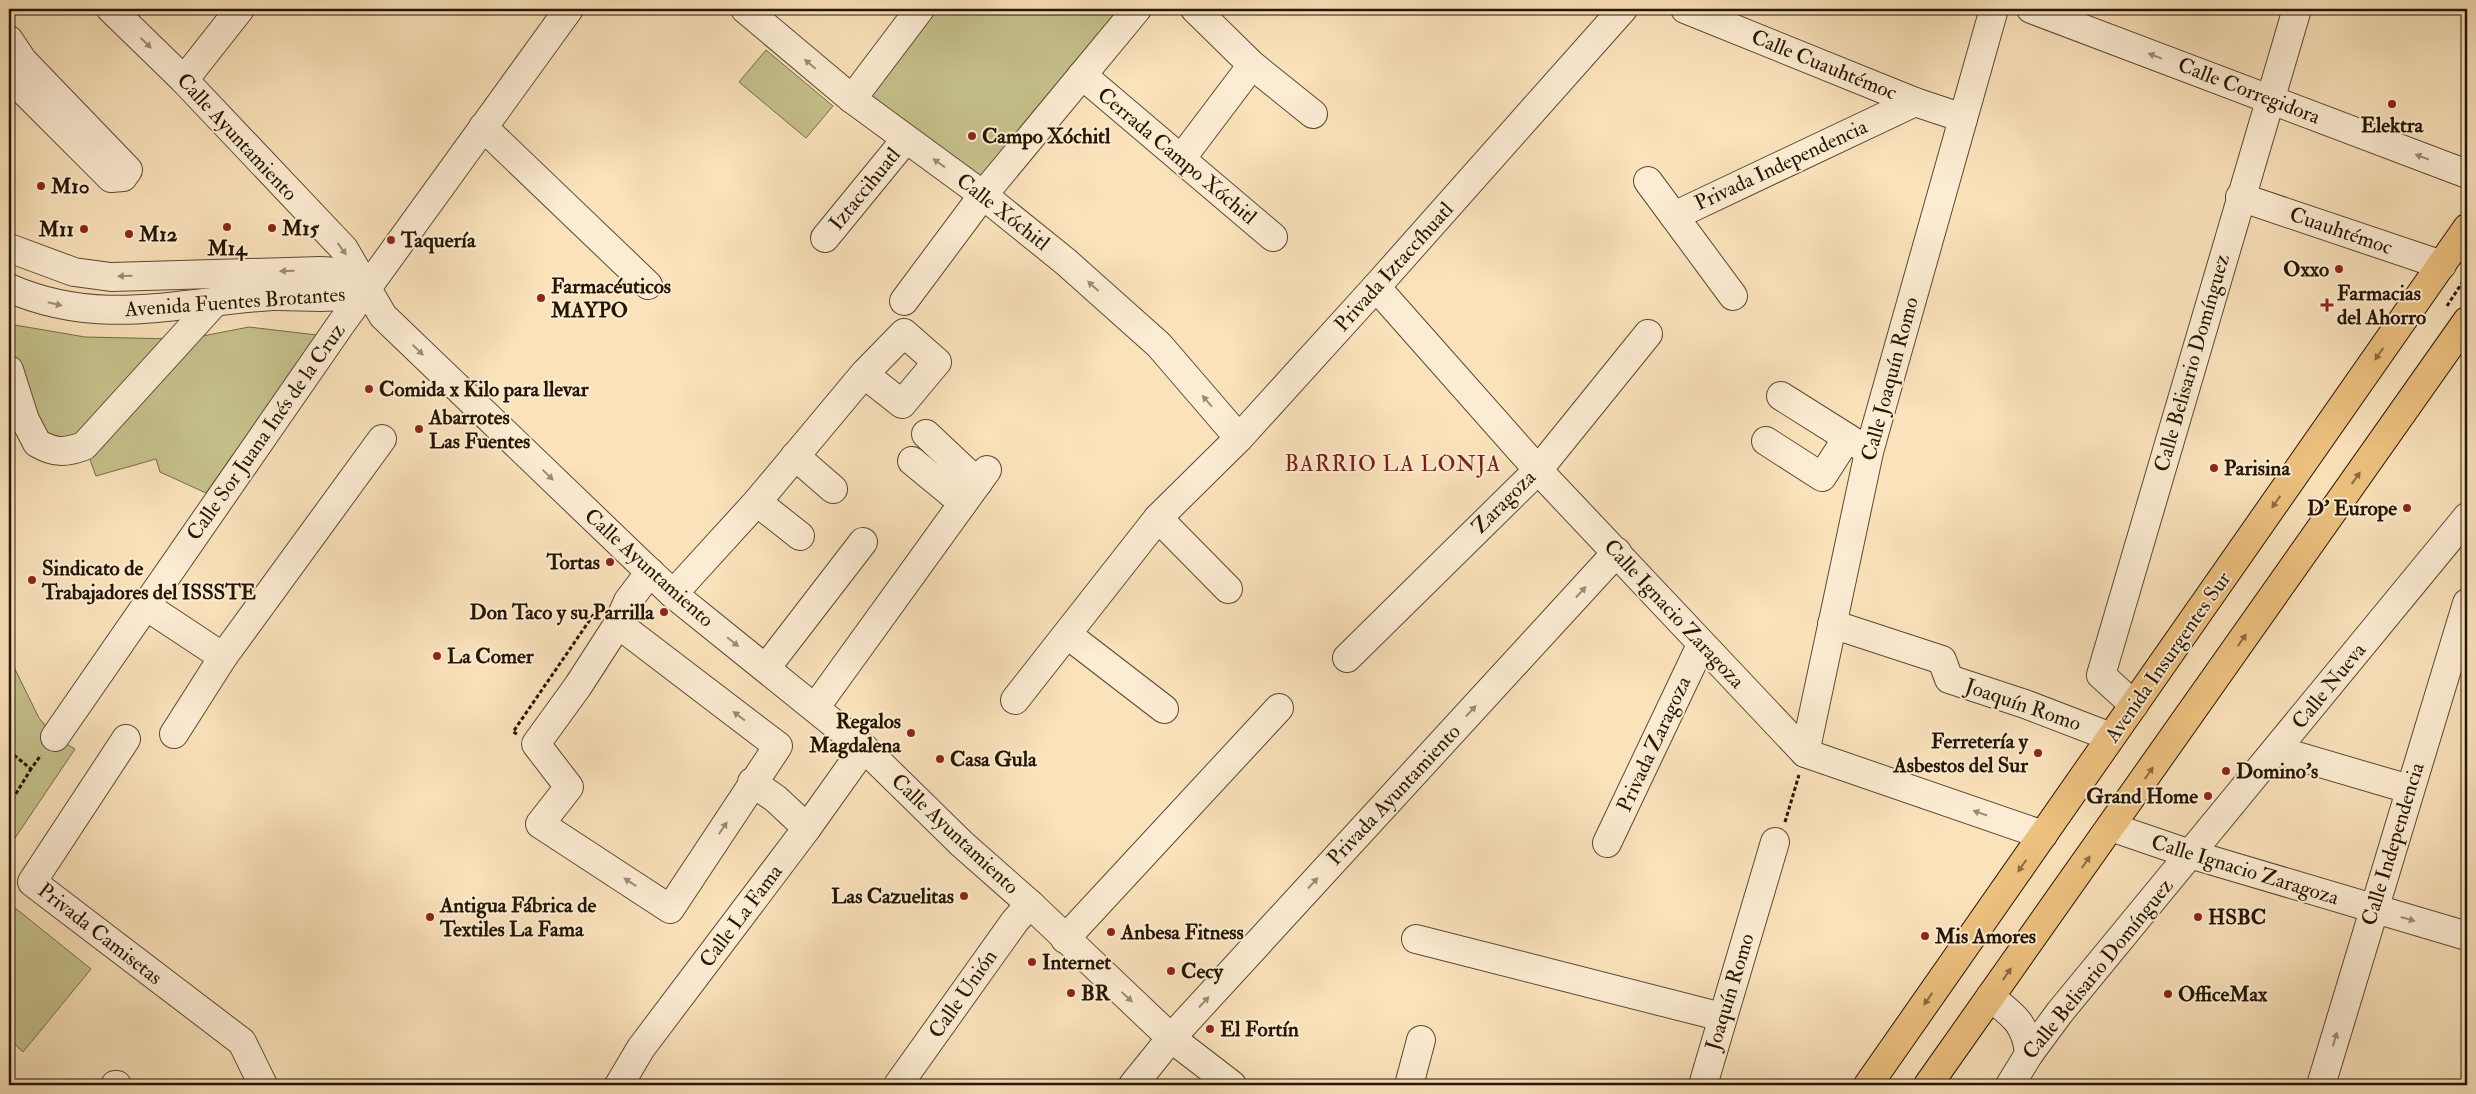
<svg xmlns="http://www.w3.org/2000/svg" width="2476" height="1094" font-family="'IM FELL Double Pica',serif">
	<style>
		.green { fill: #c5c18b; stroke: #756c46 }
		.lines { fill: none; stroke-linecap: round; stroke-linejoin: round }
		.minor-casing { stroke: #5a4930; stroke-width: 30 }
		.major-casing { stroke: #251602; stroke-width: 30 }
		.path { stroke: #251602; stroke-width: 3; stroke-dasharray: 4 2.5; stroke-linecap: butt }
		.minor { stroke: #fcecd3; stroke-width: 28 }
		.major { stroke: #edc17e; stroke-width: 28 }
		.oneway { fill: #9b8c75 }
		.oneway2 { fill: #896c40 }
		.poi-dot { fill: #8f2418; stroke: #fcecd3; stroke-width: 2 }
		.labels { text-anchor: middle; dominant-baseline: central; stroke-width: 4; stroke-linejoin: round; paint-order: stroke }
		.street-label { font-size: 21px; fill: #251602; stroke: #fcecd3 }
		.poi-label { font-size: 21px; font-weight: bold; fill: #251602; stroke: #fcecd3; text-anchor: start }
		.neighbourhood-label { font-size: 22px; letter-spacing: 1px; fill: #7a1f14; stroke: #fcecd3 }
	</style>
	<rect width="100%" height="100%" fill="#fae2bb"/>
	<filter id="stains"><feTurbulence type="fractalNoise" baseFrequency=".004" numOctaves="4"/><feColorMatrix values="0 0 0 0 .2 0 0 0 0 .09 0 0 0 0 .02 0 0 0 .5 -.17"/></filter>
	<radialGradient id="worn" r=".72"><stop offset=".6" stop-color="#630" stop-opacity="0"/><stop offset="1" stop-color="#630" stop-opacity=".3"/></radialGradient>
	<g class="green">
		<polygon points="931,9 1122,9 983,181 865,91"/>
		<polygon points="766,50 833,106 806,138 739,82"/>
		<polygon points="9,324 85,337 176,339 89,433 54,440 30,419 9,354"/>
		<polygon points="249,327 317,335 206,493 160,472 156,459 96,476 86,449 187,339"/>
		<polygon points="9,657 39,718 55,737 75,749 9,847"/>
		<polygon points="9,903 91,969 23,1052 9,1039"/>
	</g>
	<g class="lines">
		<defs>
			<g id="minor">
				<polyline points="111,9 184,80 344,249 383,316 633,556 673,594 864,748 962,844 1030,904 1171,1038 1232,1085"/>
				<polyline points="745,9 852,99 983,195 1066,262 1159,345 1239,438"/>
				<polyline points="1195,9 1252,65 1313,114"/>
				<polyline points="1685,9 1915,102 1963,118"/>
				<polyline points="2031,9 2467,174"/>
				<polyline points="9,40 23,61 128,170 123,177 111,178 9,76"/>
				<polyline points="1082,75 1273,237"/>
				<polyline points="184,80 240,9"/>
				<polyline points="852,99 920,9"/>
				<polyline points="483,127 648,285"/>
				<polyline points="1181,159 1252,65"/>
				<polyline points="1648,181 1733,296"/>
				<polyline points="2240,197 2442,265"/>
				<polyline points="1674,216 1915,102"/>
				<polyline points="825,238 906,139"/>
				<polyline points="9,248 74,272 111,277 320,271 340,272 367,289"/>
				<polyline points="1376,287 1538,470 1805,753 2043,835"/>
				<path d="M9,288C100,328 179,302 272,296C305,295 336,302 367,289"/>
				<polyline points="904,301 983,195 1137,9"/>
				<path d="M9,370L25,420L37,443C54,453 65,453 84,446L214,303"/>
				<polyline points="1781,396 1862,447"/>
				<polyline points="926,434 978,483"/>
				<polyline points="1766,441 1822,477 1847,438"/>
				<polyline points="795,456 833,489"/>
				<polyline points="912,461 963,503"/>
				<polyline points="757,502 800,536"/>
				<polyline points="1158,518 1228,589"/>
				<polyline points="673,594 757,502 864,374 904,333 937,362 902,404 864,374"/>
				<polyline points="146,606 223,657 382,439"/>
				<polyline points="618,624 778,746 670,909 540,824 569,787 536,744 578,686 618,624 628,601 650,572"/>
				<polyline points="1832,624 1942,660 1949,679 2025,704 2111,737"/>
				<polyline points="1068,635 1164,709"/>
				<polyline points="1347,658 1538,470 1648,334"/>
				<polyline points="766,668 863,542"/>
				<polyline points="1015,700 1158,518 1239,438 1376,287 1623,9"/>
				<polyline points="2134,705 2101,675 2297,9"/>
				<polyline points="815,708 987,470"/>
				<polyline points="174,734 223,657"/>
				<polyline points="55,737 341,324 569,9"/>
				<polyline points="126,739 32,882 242,1042 263,1085"/>
				<polyline points="2276,750 2409,789"/>
				<polyline points="1805,753 1869,452 1994,9"/>
				<polyline points="752,782 776,799 807,828"/>
				<polyline points="2111,827 2190,854 2467,936"/>
				<polyline points="1607,843 1701,645"/>
				<polyline points="1065,939 1279,708"/>
				<polyline points="1416,939 1722,1017"/>
				<path d="M1990,997C2013,1015 2026,1023 2029,1054"/>
				<polyline points="115,1085 117,1085"/>
				<polyline points="619,1085 641,1048 807,828 864,748"/>
				<polyline points="898,1085 1015,921 1030,904"/>
				<polyline points="1133,1085 1171,1038 1617,552"/>
				<polyline points="1409,1085 1421,1040"/>
				<polyline points="1703,1085 1775,842"/>
				<polyline points="2010,1085 2029,1054 2060,1012 2467,517"/>
				<polyline points="2321,1085 2467,603"/>
			</g>
			<g id="major">
				<polyline points="1868,1085 2467,228"/>
				<polyline points="1928,1085 2467,321"/>
			</g>
		</defs>
		<use href="#minor" class="minor-casing"/>
		<use href="#major" class="major-casing"/>
		<g class="path">
			<polyline points="2447,306 2467,275"/>
			<polyline points="517,734 513,732 596,611"/>
			<polyline points="9,751 31,769 41,755"/>
			<polyline points="9,805 31,769"/>
			<polyline points="1785,822 1799,775"/>
		</g>
		<use href="#minor" class="minor"/>
		<use href="#major" class="major"/>
	</g>
	<defs><path id="oneway-solid" d="M-6-.8H1V-3.2L6.5 0L1 3.2V.8H-6Z" transform="scale(1.25)"/></defs>
	<g class="oneway">
		<use href="#oneway-solid" transform="translate(146 43) rotate(44)"/>
		<use href="#oneway-solid" transform="translate(2155 56) rotate(-159)"/>
		<use href="#oneway-solid" transform="translate(810 64) rotate(-140)"/>
		<use href="#oneway-solid" transform="translate(2422 157) rotate(-159)"/>
		<use href="#oneway-solid" transform="translate(939 163) rotate(-144)"/>
		<use href="#oneway-solid" transform="translate(342 249) rotate(54)"/>
		<use href="#oneway-solid" transform="translate(287 271) rotate(179)"/>
		<use href="#oneway-solid" transform="translate(125 276) rotate(178)"/>
		<use href="#oneway-solid" transform="translate(1093 286) rotate(-138)"/>
		<use href="#oneway-solid" transform="translate(55 304) rotate(13)"/>
		<use href="#oneway-solid" transform="translate(418 350) rotate(44)"/>
		<use href="#oneway-solid" transform="translate(1207 401) rotate(-131)"/>
		<use href="#oneway-solid" transform="translate(548 475) rotate(44)"/>
		<use href="#oneway-solid" transform="translate(1581 592) rotate(-47)"/>
		<use href="#oneway-solid" transform="translate(733 642) rotate(39)"/>
		<use href="#oneway-solid" transform="translate(1471 711) rotate(-47)"/>
		<use href="#oneway-solid" transform="translate(739 716) rotate(-143)"/>
		<use href="#oneway-solid" transform="translate(1980 813) rotate(-161)"/>
		<use href="#oneway-solid" transform="translate(723 828) rotate(-56)"/>
		<use href="#oneway-solid" transform="translate(630 882) rotate(-147)"/>
		<use href="#oneway-solid" transform="translate(1313 883) rotate(-47)"/>
		<use href="#oneway-solid" transform="translate(2408 919) rotate(16)"/>
		<use href="#oneway-solid" transform="translate(1127 997) rotate(43)"/>
		<use href="#oneway-solid" transform="translate(1204 1002) rotate(-47)"/>
		<use href="#oneway-solid" transform="translate(2335 1039) rotate(-73)"/>
	</g>
	<g class="oneway2">
		<use href="#oneway-solid" transform="translate(2379 354) rotate(125)"/>
		<use href="#oneway-solid" transform="translate(2356 478) rotate(-55)"/>
		<use href="#oneway-solid" transform="translate(2276 502) rotate(125)"/>
		<use href="#oneway-solid" transform="translate(2242 640) rotate(-55)"/>
		<use href="#oneway-solid" transform="translate(2149 773) rotate(-55)"/>
		<use href="#oneway-solid" transform="translate(2086 862) rotate(-55)"/>
		<use href="#oneway-solid" transform="translate(2022 866) rotate(125)"/>
		<use href="#oneway-solid" transform="translate(2007 974) rotate(-55)"/>
		<use href="#oneway-solid" transform="translate(1928 999) rotate(125)"/>
	</g>
	<g class="poi-dot">
		<circle cx="2392" cy="104" r="5"/>
		<circle cx="972" cy="136" r="5"/>
		<circle cx="41" cy="186" r="5"/>
		<circle cx="227" cy="227" r="5"/>
		<circle cx="272" cy="228" r="5"/>
		<circle cx="84" cy="229" r="5"/>
		<circle cx="129" cy="234" r="5"/>
		<circle cx="391" cy="240" r="5"/>
		<circle cx="2339" cy="269" r="5"/>
		<circle cx="541" cy="298" r="5"/>
		<path d="M2324.5 297.5h5v5h5v5h-5v5h-5v-5h-5v-5h5z"/>
		<circle cx="369" cy="389" r="5"/>
		<circle cx="419" cy="429" r="5"/>
		<circle cx="2214" cy="468" r="5"/>
		<circle cx="2407" cy="508" r="5"/>
		<circle cx="610" cy="562" r="5"/>
		<circle cx="32" cy="580" r="5"/>
		<circle cx="664" cy="612" r="5"/>
		<circle cx="437" cy="656" r="5"/>
		<circle cx="911" cy="733" r="5"/>
		<circle cx="2038" cy="753" r="5"/>
		<circle cx="940" cy="759" r="5"/>
		<circle cx="2226" cy="771" r="5"/>
		<circle cx="2208" cy="796" r="5"/>
		<circle cx="964" cy="896" r="5"/>
		<circle cx="430" cy="917" r="5"/>
		<circle cx="2198" cy="917" r="5"/>
		<circle cx="1111" cy="932" r="5"/>
		<circle cx="1925" cy="936" r="5"/>
		<circle cx="1032" cy="962" r="5"/>
		<circle cx="1171" cy="971" r="5"/>
		<circle cx="1071" cy="993" r="5"/>
		<circle cx="2168" cy="994" r="5"/>
		<circle cx="1210" cy="1029" r="5"/>
	</g>
	<g class="labels">
		<g class="street-label">
			<text transform="translate(1824 65) rotate(22)">Calle Cuauhtémoc</text>
			<text transform="translate(2249 91) rotate(21)">Calle Corregidora</text>
			<text transform="translate(237 137) rotate(47)">Calle Ayuntamiento</text>
			<text transform="translate(1177 156) rotate(40)">Cerrada Campo Xóchitl</text>
			<text transform="translate(1781 165) rotate(-25)">Privada Independencia</text>
			<text transform="translate(865 189) rotate(-51)">Iztaccihuatl</text>
			<text transform="translate(1003 212) rotate(38)">Calle Xóchitl</text>
			<text transform="translate(2341 231) rotate(19)">Cuauhtémoc</text>
			<text transform="translate(1394 267) rotate(-48)">Privada Iztaccíhuatl</text>
			<text transform="translate(235 302) rotate(-4)">Avenida Fuentes Brotantes</text>
			<text transform="translate(2192 363) rotate(-74)">Calle Belisario Domínguez</text>
			<text transform="translate(1890 379) rotate(-75)">Calle Joaquín Romo</text>
			<text transform="translate(266 432) rotate(-55)">Calle Sor Juana Inés de la Cruz</text>
			<text transform="translate(1504 502) rotate(-45)">Zaragoza</text>
			<text transform="translate(649 568) rotate(42)">Calle Ayuntamiento</text>
			<text transform="translate(1674 614) rotate(47)">Calle Ignacio Zaragoza</text>
			<text transform="translate(2168 657) rotate(-55)">Avenida Insurgentes Sur</text>
			<text transform="translate(2329 686) rotate(-51)">Calle Nueva</text>
			<text transform="translate(2023 705) rotate(19)">Joaquín Romo</text>
			<text transform="translate(1654 744) rotate(-65)">Privada Zaragoza</text>
			<text transform="translate(1394 795) rotate(-47)">Privada Ayuntamiento</text>
			<text transform="translate(955 834) rotate(43)">Calle Ayuntamiento</text>
			<text transform="translate(2393 844) rotate(-73)">Calle Independencia</text>
			<text transform="translate(2245 870) rotate(17)">Calle Ignacio Zaragoza</text>
			<text transform="translate(741 916) rotate(-53)">Calle La Fama</text>
			<text transform="translate(100 934) rotate(38)">Privada Camisetas</text>
			<text transform="translate(2098 969) rotate(-51)">Calle Belisario Domínguez</text>
			<text transform="translate(1730 992) rotate(-73)">Joaquín Romo</text>
			<text transform="translate(963 994) rotate(-55)">Calle Unión</text>
		</g>
		<g class="poi-label">
			<text x="2392" y="125" text-anchor="middle">Elektra</text>
			<text x="982" y="136">Campo Xóchitl</text>
			<text x="51" y="186">M10</text>
			<text x="282" y="228">M15</text>
			<text x="74" y="229" text-anchor="end">M11</text>
			<text x="139" y="234">M12</text>
			<text x="401" y="240">Taquería</text>
			<text x="227" y="248" text-anchor="middle">M14</text>
			<text x="2329" y="269" text-anchor="end">Oxxo</text>
			<text x="551" y="286">Farmacéuticos<tspan x="551" dy="24">MAYPO</tspan></text>
			<text x="2337" y="293">Farmacias<tspan x="2337" dy="24">del Ahorro</tspan></text>
			<text x="379" y="389">Comida x Kilo para llevar</text>
			<text x="429" y="417">Abarrotes<tspan x="429" dy="24">Las Fuentes</tspan></text>
			<text x="2224" y="468">Parisina</text>
			<text x="2397" y="508" text-anchor="end">D' Europe</text>
			<text x="600" y="562" text-anchor="end">Tortas</text>
			<text x="42" y="568">Sindicato de<tspan x="42" dy="24">Trabajadores del ISSSTE</tspan></text>
			<text x="654" y="612" text-anchor="end">Don Taco y su Parrilla</text>
			<text x="447" y="656">La Comer</text>
			<text x="901" y="721" text-anchor="end">Regalos<tspan x="901" dy="24">Magdalena</tspan></text>
			<text x="2028" y="741" text-anchor="end">Ferretería y<tspan x="2028" dy="24">Asbestos del Sur</tspan></text>
			<text x="950" y="759">Casa Gula</text>
			<text x="2236" y="771">Domino's</text>
			<text x="2198" y="796" text-anchor="end">Grand Home</text>
			<text x="954" y="896" text-anchor="end">Las Cazuelitas</text>
			<text x="440" y="905">Antigua Fábrica de<tspan x="440" dy="24">Textiles La Fama</tspan></text>
			<text x="2208" y="917">HSBC</text>
			<text x="1121" y="932">Anbesa Fitness</text>
			<text x="1935" y="936">Mis Amores</text>
			<text x="1042" y="962">Internet</text>
			<text x="1181" y="971">Cecy</text>
			<text x="1081" y="993">BR</text>
			<text x="2178" y="994">OfficeMax</text>
			<text x="1220" y="1029">El Fortín</text>
		</g>
		<g class="neighbourhood-label">
			<text x="1393" y="464">BARRIO LA LONJA</text>
		</g>
	</g>
	<rect width="2476" height="1094" fill="none" stroke="#fae2bb" stroke-width="30"/>
	<rect x="10" y="10" width="2456" height="1074" fill="none" stroke="#251602" stroke-width="2.5"/>
	<rect x="15" y="15" width="2446" height="1064" fill="none" stroke="#251602"/>
	<rect width="100%" height="100%" filter="url(#stains)"/>
	<rect width="100%" height="100%" fill="url(#worn)"/>
</svg>
